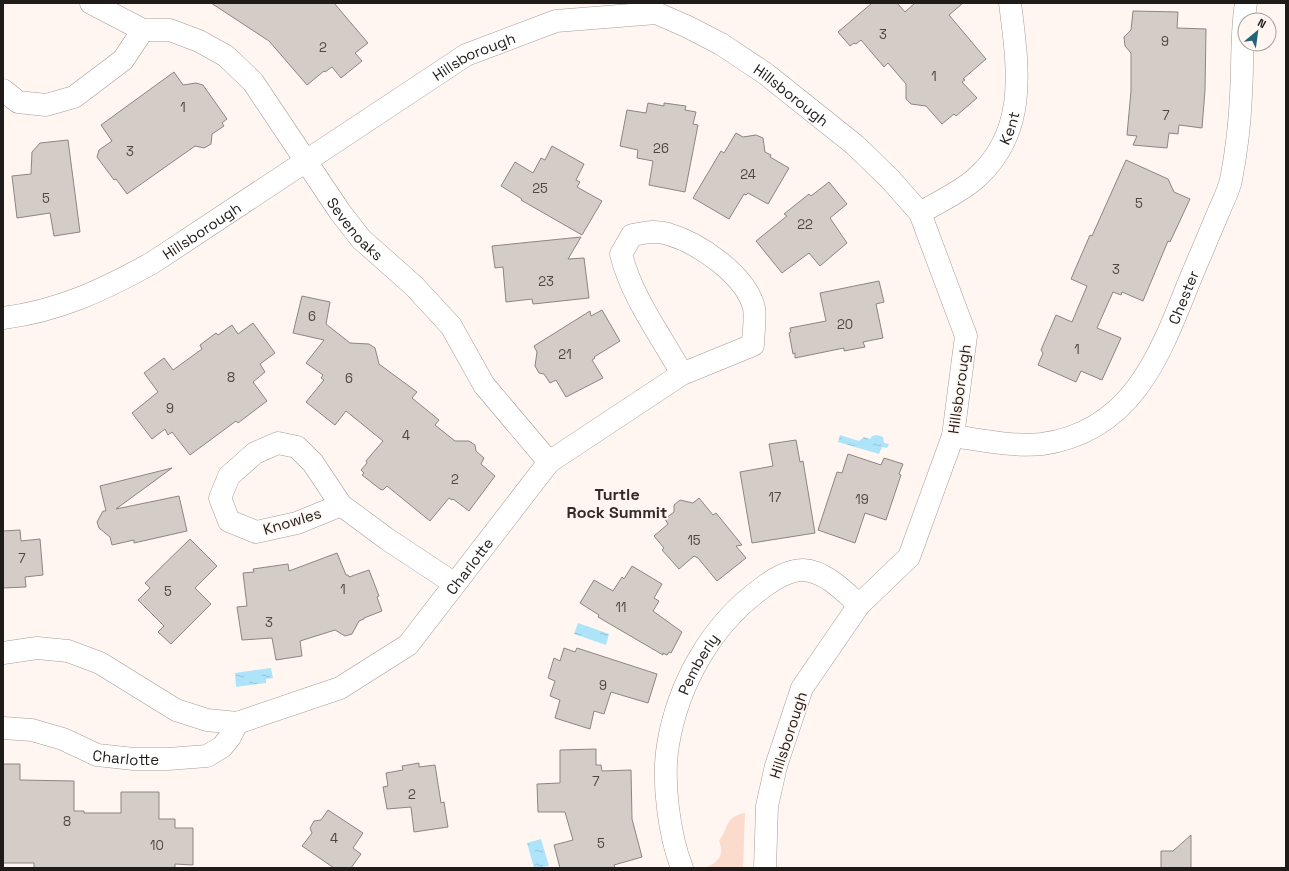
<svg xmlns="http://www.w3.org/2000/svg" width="1289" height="871" font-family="'Space Grotesk',sans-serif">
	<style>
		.grass { fill: #fbdbcb }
		.water { fill: url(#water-ripples) }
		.building { fill: #d4ccc7; stroke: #8d8581 }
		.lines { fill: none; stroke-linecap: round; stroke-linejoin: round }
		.minor-casing { stroke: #a49c98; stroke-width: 23 }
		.minor { stroke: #fff; stroke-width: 22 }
		.labels { text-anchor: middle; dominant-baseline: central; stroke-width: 3.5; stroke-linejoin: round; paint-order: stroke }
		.number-label { font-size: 13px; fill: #4c4744 }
		.street-label { font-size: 15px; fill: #1e1b19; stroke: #fff6f1 }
		.neighbourhood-label { font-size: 16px; font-weight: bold; fill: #322b28; stroke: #fff6f1 }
	</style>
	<defs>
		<pattern id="water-ripples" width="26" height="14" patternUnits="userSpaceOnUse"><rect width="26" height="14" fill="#aee4fa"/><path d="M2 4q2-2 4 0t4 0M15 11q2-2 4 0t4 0" fill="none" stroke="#95c3d6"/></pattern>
	</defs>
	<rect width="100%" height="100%" fill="#fff6f1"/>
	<path class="grass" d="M745,813L743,868H705C718,863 725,855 719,841C729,828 724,817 745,813Z"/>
	<g class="water">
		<polygon points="840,435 859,441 864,437 870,439 872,436 877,435 883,437 884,443 889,444 887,448 882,447 879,454 838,442"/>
		<polygon points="578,623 609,634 606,645 574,634"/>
		<polygon points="271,668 273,678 266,679 266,683 236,687 235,673"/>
		<polygon points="541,839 549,866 534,868 527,843"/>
	</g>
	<g class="building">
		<polygon points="211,3 334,3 368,43 355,53 362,61 341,78 332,67 325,72 324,71 307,85 269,41"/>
		<polygon points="872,3 897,3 905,12 915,3 963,3 949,15 986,59 963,79 965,80 962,82 977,98 956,116 954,114 942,124 926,106 911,104 906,99 906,84 888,63 884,67 861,40 856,44 854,43 850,46 838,32"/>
		<polygon points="1133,11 1178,12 1177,28 1206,29 1205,90 1202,128 1179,125 1178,134 1169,133 1167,148 1133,145 1137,136 1127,135 1131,91 1131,53 1125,46 1124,37 1131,30"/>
		<polygon points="174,72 183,85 196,83 203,85 227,119 222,123 224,126 212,134 211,144 204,148 195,146 127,194 116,179 114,180 97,157 99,150 112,141 101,125"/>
		<polygon points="648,103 664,106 664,103 686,106 685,110 696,112 693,124 698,125 685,192 649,185 653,161 637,158 638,150 620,146 627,110 646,113"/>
		<polygon points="736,133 743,137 756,135 763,138 765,152 771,155 770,157 789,168 768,204 748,193 746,195 744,194 729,219 693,198 721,151 724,153"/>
		<polygon points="68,140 80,232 54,236 50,213 17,218 12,176 31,174 32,152 40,143"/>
		<polygon points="552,146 584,164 576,180 580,182 577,187 602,201 582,235 521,200 522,199 501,186 515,162 533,173 541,158 545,160"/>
		<polygon points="1126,160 1168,179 1174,192 1190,199 1170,242 1168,241 1143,301 1122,292 1121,295 1113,292 1097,328 1121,338 1102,380 1081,371 1076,382 1038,365 1043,353 1041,350 1056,315 1072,322 1087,286 1071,279 1090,235 1092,236"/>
		<polygon points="829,182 847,204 830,218 847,243 820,266 809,253 782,273 756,241 787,216 784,214 809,194 811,196"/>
		<polygon points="581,237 568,259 584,258 589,298 533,304 532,299 506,302 503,267 495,268 492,246"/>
		<polygon points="879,281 884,302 876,304 883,338 863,342 865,347 844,351 844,348 795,358 795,353 793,354 789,333 791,332 790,328 826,321 820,293"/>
		<polygon points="302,296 330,302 326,324 350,343 369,344 375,348 379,364 417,392 412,398 439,420 435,425 455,441 469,441 475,445 476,451 484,458 481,464 495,476 469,511 453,499 452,500 449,498 430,521 387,486 383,490 380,489 362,475 364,473 361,470 367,463 366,461 383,441 346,411 335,425 306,402 324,380 321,378 323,375 306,363 324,340 293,333"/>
		<polygon points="602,310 620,341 594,357 595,358 592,360 603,378 566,397 556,380 550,383 544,374 539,373 535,366 537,352 534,346 590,311 591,316"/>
		<polygon points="253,323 275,353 260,364 265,372 253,382 267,401 238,423 236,421 190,455 172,432 168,435 165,429 152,439 132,413 158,392 144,373 164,358 173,370 202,349 200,345 216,333 218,335 232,325 238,334"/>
		<polygon points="796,440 800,462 803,461 815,533 752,543 740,472 773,466 769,444"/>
		<polygon points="848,454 881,465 884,458 903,464 899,474 901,475 886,520 865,513 855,543 818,530 837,472 842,473"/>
		<polygon points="172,468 116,509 179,496 187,531 134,543 134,540 112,545 110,537 99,528 97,522 103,511 106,511 100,486"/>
		<polygon points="699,498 713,515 716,513 742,545 736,546 746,558 717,581 698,558 694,556 679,569 662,550 664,548 654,536 668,524 665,519 674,512 674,505 680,500 693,503"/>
		<polygon points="20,530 21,541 40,539 43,575 25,577 26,587 3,588 3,531"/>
		<polygon points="190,539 217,566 195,588 211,604 171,644 158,632 164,626 138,600 150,588 145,583"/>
		<polygon points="337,553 346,575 348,575 349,577 369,570 379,596 377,597 382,611 364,618 364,619 359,621 352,634 345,636 335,630 300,641 302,656 276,660 272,638 242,640 237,607 247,606 243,573 254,572 253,569 288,564 289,571"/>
		<polygon points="632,566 662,584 654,598 659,601 653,611 682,632 671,653 669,652 667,655 663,653 663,655 598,617 599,615 580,603 594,580 613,591 622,577 624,579"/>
		<polygon points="564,648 575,652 577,648 657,674 648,703 611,692 604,714 594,711 590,729 555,718 560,700 550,696 555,681 548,678 554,658 560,661"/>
		<polygon points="596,749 596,765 601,765 602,771 631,770 632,819 642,857 614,865 615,868 560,868 554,845 573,840 565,812 538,812 537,784 560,783 560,750"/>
		<polygon points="419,763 419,767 435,765 441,803 444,802 448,827 414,832 411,807 387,809 383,787 388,786 386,773 403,770 402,766"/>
		<polygon points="3,764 20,764 20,780 74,781 74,811 84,811 84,813 121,813 121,792 159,792 159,819 175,819 175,828 193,828 193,865 175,864 175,868 34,868 34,863 3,863"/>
		<polygon points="328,810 363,833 353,848 361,854 351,868 334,868 302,846 312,833 310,828 314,821 321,820"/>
		<polygon points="1191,835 1191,868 1161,868 1161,851 1173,851"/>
	</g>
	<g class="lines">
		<defs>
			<g id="minor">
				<path id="s1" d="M91,3L143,30H170L199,41L226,56L253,82L340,212L361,239L414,286L451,326L484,385L549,462"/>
				<polyline points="3,90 18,102 46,105 74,97 123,60 143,30"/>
				<path id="s2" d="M920,213C938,202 959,193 975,179C1029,132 1018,67 1010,3"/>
				<path id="s3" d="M3,318C59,311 103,290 152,263L466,55L556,21L656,13L686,26L721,44L766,74L855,145L890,179L920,213L966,336L953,436L909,557L859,605L802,688L776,766L767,806L765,868"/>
				<path id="s4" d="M953,436C981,440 1013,447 1042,444C1132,432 1160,355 1189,282C1199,258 1209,235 1219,211C1223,201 1229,190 1231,180C1236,154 1240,120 1241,95C1243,64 1241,33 1246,3"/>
				<polyline points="341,505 297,523 256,532 229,521 220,498 229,476 255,453 278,443 297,447 313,463 341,505 387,539 455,584"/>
				<path id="s5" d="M3,653L37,648L68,651L100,663L176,710L207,720L237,723L340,688L408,645L549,462L682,374L753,345C753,334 756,319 754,308C746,275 699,243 668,234C656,230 644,233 632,235L621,254C632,298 660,334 682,374"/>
				<path id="s6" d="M3,728L32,730L63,739L97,755L134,759H168L207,756L222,747L230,737L237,723"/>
				<path id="s7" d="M682,868C669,835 662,780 668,745C678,684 711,625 762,588C774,579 788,570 803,570C825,571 844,591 859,605"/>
			</g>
		</defs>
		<use href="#minor" class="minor-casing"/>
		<use href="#minor" class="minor"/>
	</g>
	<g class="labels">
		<g class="number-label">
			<text x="883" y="34">3</text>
			<text x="1165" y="41">9</text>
			<text x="323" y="47">2</text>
			<text x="934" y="76">1</text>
			<text x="183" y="107">1</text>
			<text x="1166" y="115">7</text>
			<text x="661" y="148">26</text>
			<text x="130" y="151">3</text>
			<text x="748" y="174">24</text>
			<text x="540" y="188">25</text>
			<text x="46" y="198">5</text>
			<text x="1139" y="203">5</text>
			<text x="805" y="224">22</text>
			<text x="1116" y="269">3</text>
			<text x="546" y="281">23</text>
			<text x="312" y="316">6</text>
			<text x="845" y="324">20</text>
			<text x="1077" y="349">1</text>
			<text x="565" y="354">21</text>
			<text x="231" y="377">8</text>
			<text x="349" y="378">6</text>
			<text x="170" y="408">9</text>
			<text x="406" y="435">4</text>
			<text x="455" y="479">2</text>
			<text x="775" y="497">17</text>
			<text x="862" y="499">19</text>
			<text x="694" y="540">15</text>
			<text x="22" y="558">7</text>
			<text x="343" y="589">1</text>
			<text x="168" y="591">5</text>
			<text x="621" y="607">11</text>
			<text x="269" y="622">3</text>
			<text x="603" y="685">9</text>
			<text x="596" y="781">7</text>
			<text x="412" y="794">2</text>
			<text x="67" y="821">8</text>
			<text x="334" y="838">4</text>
			<text x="601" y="843">5</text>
			<text x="157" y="845">10</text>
		</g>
		<g class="street-label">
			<text stroke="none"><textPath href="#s3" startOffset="543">Hillsborough</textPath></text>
			<text stroke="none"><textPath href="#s3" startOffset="892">Hillsborough</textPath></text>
			<text stroke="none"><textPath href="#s2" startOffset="127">Kent</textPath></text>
			<text stroke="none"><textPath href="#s1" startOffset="364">Sevenoaks</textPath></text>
			<text stroke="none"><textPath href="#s3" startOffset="219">Hillsborough</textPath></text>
			<text stroke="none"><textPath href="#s4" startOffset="305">Chester</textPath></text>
			<text transform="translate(959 389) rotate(-82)">Hillsborough</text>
			<text transform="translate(292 521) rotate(-17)">Knowles</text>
			<text stroke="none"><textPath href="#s5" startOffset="541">Charlotte</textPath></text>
			<text stroke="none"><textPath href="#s7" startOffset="212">Pemberly</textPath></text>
			<text transform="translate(788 735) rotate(-72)">Hillsborough</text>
			<text stroke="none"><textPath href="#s6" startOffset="128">Charlotte</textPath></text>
		</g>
		<g class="neighbourhood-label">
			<text x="617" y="494">Turtle<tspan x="617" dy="18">Rock Summit</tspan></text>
		</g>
	</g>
	<rect width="1289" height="871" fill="none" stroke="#1e1b19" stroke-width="8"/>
	<g transform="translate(1257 32) rotate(29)"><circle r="19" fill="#fff6f1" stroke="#a59e9b"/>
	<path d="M0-3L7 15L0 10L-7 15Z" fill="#256379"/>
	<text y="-6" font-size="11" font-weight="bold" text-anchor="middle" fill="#1e1b19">N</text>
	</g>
</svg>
